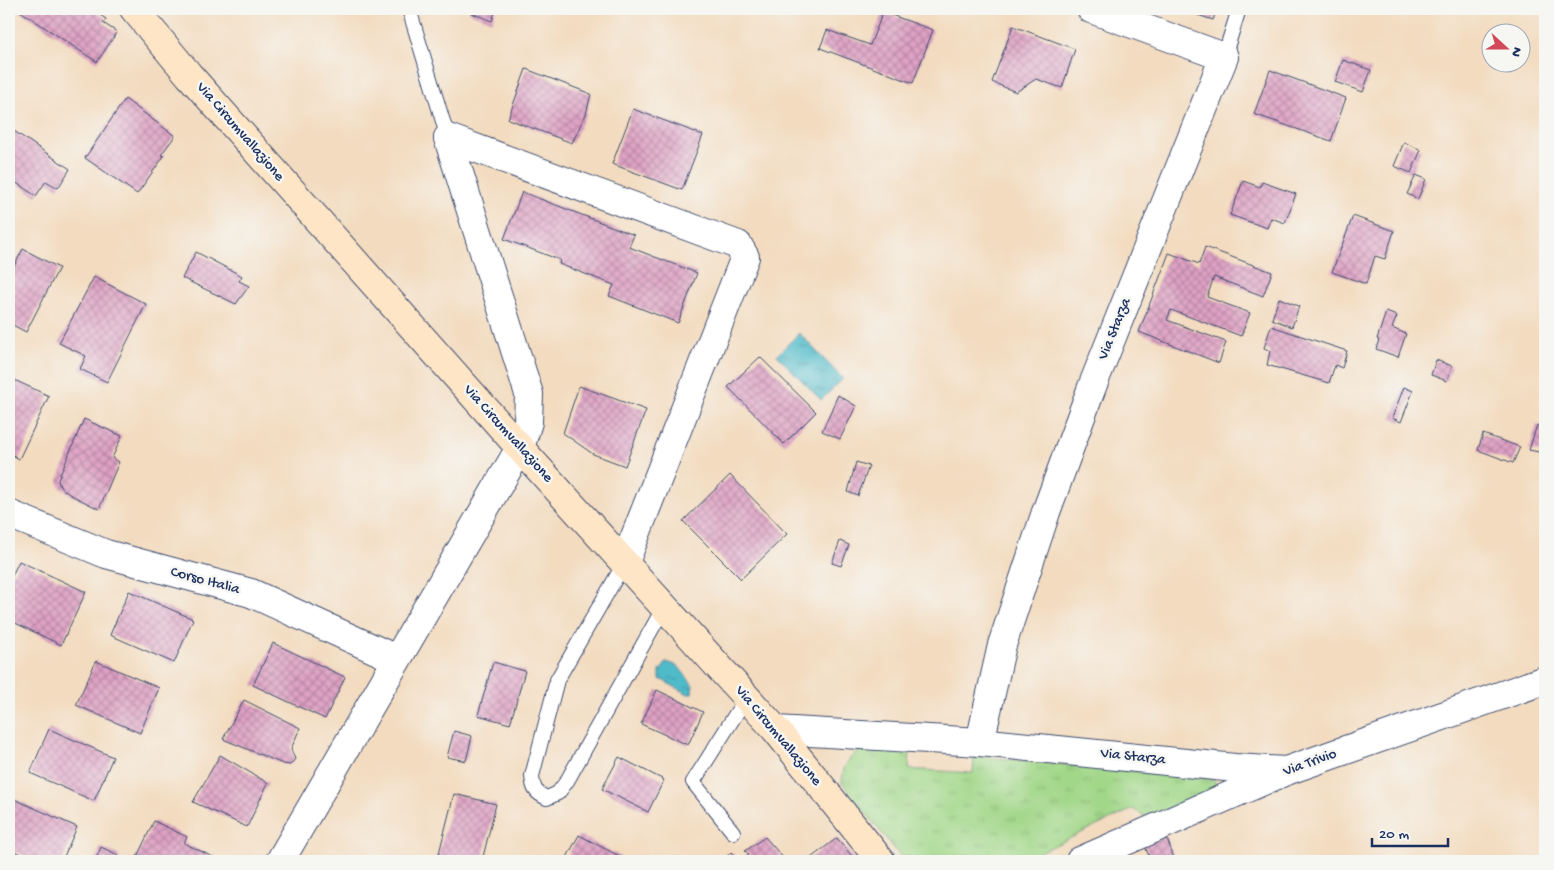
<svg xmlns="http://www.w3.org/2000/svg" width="1554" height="870" font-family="'Gochi Hand',sans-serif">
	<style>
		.park { fill: url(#park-tufts); stroke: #5e8373 }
		.water { fill: url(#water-ripples); stroke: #357594 }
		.building { fill: url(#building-cross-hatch) }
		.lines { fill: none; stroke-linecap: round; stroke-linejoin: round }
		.lane-casing { stroke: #3b496d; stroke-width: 16 }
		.street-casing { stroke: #3b496d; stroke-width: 30 }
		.secondary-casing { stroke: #3b496d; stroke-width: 30 }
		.lane { stroke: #fff; stroke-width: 14 }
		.street { stroke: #fff; stroke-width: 28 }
		.secondary { stroke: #fee5c5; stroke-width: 28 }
		.labels { text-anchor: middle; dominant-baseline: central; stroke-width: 5; stroke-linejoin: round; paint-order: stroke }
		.street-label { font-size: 15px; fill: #1b2f5e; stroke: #f6f6f2 }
	</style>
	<defs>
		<pattern id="park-tufts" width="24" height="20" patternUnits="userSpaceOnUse" patternTransform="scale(1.25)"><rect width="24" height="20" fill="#a1d788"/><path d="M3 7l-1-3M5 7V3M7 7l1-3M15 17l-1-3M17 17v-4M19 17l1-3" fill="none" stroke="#8ab978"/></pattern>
		<pattern id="water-ripples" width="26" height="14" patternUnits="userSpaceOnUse" patternTransform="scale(1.25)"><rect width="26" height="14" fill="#4fbbc9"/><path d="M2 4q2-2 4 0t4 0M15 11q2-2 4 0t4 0" fill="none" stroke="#4198a6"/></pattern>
		<pattern id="building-cross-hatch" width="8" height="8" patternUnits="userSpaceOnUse" patternTransform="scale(1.25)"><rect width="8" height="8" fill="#dfa1c4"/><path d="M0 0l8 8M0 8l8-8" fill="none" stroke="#b484a2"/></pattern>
	</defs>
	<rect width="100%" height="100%" fill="#f6f6f2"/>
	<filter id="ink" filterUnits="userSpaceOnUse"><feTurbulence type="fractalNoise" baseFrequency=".02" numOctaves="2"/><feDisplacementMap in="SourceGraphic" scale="10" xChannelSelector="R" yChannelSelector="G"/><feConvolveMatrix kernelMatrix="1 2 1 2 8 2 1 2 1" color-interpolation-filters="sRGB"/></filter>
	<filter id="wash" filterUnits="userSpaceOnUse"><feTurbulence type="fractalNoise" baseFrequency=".0096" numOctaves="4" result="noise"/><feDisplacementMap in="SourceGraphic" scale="20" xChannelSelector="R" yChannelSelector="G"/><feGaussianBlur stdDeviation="1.12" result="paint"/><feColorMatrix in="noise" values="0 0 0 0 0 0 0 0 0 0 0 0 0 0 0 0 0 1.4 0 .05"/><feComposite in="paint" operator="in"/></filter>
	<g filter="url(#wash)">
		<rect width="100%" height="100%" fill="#f3dbbf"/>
		<path class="park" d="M864,748L910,750L909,769L973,773L974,756L1214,779L1217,787L1147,818L1133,809L1021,861H904L842,783C842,766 849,756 864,748Z"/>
		<g class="water">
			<polygon points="799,333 843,379 821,400 777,355"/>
			<polygon points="667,662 678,666 693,685 692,693 688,694 660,679 660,671"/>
		</g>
		<g id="blocks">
			<g class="building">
				<polygon points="22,9 91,9 106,19 103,23 117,32 97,62 20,11"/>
				<polygon points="470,9 496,9 492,21 469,12"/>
				<polygon points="1179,9 1217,9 1213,20"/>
				<polygon points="883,12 933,30 913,83 820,48 827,30 870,45"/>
				<polygon points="1013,26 1075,49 1062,88 1036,79 1016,92 992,82"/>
				<polygon points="1343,60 1371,70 1363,92 1335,82"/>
				<polygon points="526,69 591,94 586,114 572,143 508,119"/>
				<polygon points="1270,70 1346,98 1331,141 1254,114"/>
				<polygon points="125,99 175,136 161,155 164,156 137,194 85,158"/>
				<polygon points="633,109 703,135 682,190 612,164"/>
				<polygon points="11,129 70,169 58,188 46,181 36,196 9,178 9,133"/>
				<polygon points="1404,142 1421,150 1411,173 1394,166"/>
				<polygon points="1416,175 1426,179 1418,199 1407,194"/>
				<polygon points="1243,181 1260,187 1262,182 1296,194 1285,223 1271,218 1267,228 1230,215"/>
				<polygon points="522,192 634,235 629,247 697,273 678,323 609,296 614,285 559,264 560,260 504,239"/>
				<polygon points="1353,216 1394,231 1385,259 1375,256 1366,284 1332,272"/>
				<polygon points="1205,247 1272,272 1263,296 1214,277 1207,297 1250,313 1241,336 1171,310 1167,320 1226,342 1219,363 1139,332 1169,253 1199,264"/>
				<polygon points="23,249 59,268 26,332 9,323 9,276"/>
				<polygon points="196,252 242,276 239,281 249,286 236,304 182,278"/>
				<polygon points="94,277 146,304 107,382 80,369 86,356 59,343"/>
				<polygon points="1279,298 1299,306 1292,327 1272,319"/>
				<polygon points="1386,312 1397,316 1392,328 1406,334 1398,357 1376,349 1379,340 1377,339"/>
				<polygon points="1271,326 1347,351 1342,368 1335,365 1329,383 1267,365 1270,351 1264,348"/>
				<polygon points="760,357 816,412 784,444 728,387"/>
				<polygon points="1436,360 1452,366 1447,381 1431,375"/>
				<polygon points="10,378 49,396 19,459 11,454 9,458"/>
				<polygon points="579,386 646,410 625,466 593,454 563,433"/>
				<polygon points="1404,387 1413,391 1401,422 1392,418"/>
				<polygon points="838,395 856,406 840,439 822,431"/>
				<polygon points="84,419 122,436 112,458 119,462 99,509 69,494 60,487 58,480"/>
				<polygon points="1537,425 1545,428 1545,438 1539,452 1529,450"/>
				<polygon points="1483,434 1520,447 1513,463 1478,450"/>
				<polygon points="856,462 869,466 858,496 848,492"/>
				<polygon points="730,475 787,534 741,579 683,521"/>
				<polygon points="840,541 849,545 841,566 832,563"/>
				<polygon points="19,561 86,592 61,645 9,620 9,582"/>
				<polygon points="129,591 193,619 174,663 110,635"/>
				<polygon points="273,643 345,677 325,719 253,685"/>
				<polygon points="96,661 159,688 140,733 76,705"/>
				<polygon points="493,662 525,671 510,724 478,715"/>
				<polygon points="657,690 703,712 688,745 641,724"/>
				<polygon points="244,700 300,728 291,749 295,759 290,765 283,764 223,739"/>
				<polygon points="49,729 113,757 94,801 30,773"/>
				<polygon points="454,731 472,736 466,761 447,757"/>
				<polygon points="220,755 268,783 247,827 193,802"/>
				<polygon points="619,757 664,780 648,812 602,789"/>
				<polygon points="454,794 496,804 482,861 437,861"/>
				<polygon points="14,799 77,827 62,861 36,861 9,849 9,810"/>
				<polygon points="154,821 187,837 184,843 221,861 135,861"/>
				<polygon points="579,835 621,857 619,861 565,861"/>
				<polygon points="1166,836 1175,861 1151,861 1144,844"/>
				<polygon points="765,837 786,861 722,861 731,852 739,861 749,854 745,851"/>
				<polygon points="837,838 856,861 807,861"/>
				<polygon points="101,847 120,856 117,861 95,861"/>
			</g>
		</g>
	</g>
	<g filter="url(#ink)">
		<use href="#blocks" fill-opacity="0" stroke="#3b496d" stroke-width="1"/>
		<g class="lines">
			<defs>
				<g id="lane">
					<polyline points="409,9 448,138"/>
					<polyline points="1224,57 1239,9"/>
					<path d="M625,562L557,680L532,776C533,788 535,793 547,798L558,793L567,781L664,607"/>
					<polyline points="733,832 693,782 746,698"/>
				</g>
				<g id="street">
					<polyline points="448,138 738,245 745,257 625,562"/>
					<polyline points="9,514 106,554 251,593 396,659"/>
					<polyline points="776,730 980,742 1235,768 1286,771"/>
					<polyline points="980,742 1002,645 1046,512 1092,387 1224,57 1091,9"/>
					<polyline points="280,861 520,448 528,422 529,394 448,138"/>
					<polyline points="1080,861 1286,771 1545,680"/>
				</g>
				<polyline id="secondary" points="134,9 189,75 520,448 776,730 881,861"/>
			</defs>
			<use href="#lane" class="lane-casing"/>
			<use href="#street" class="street-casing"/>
			<use href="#secondary" class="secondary-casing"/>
			<use href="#lane" class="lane"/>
			<use href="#street" class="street"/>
			<use href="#secondary" class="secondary"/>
		</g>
	</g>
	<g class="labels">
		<g class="street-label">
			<text transform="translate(240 132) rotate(49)">Via Circumvallazione</text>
			<text transform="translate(1115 329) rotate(-68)">Via Starza</text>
			<text transform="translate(508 434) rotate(48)">Via Circumvallazione</text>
			<text transform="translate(205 581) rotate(15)">Corso Italia</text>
			<text transform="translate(778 736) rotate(50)">Via Circumvallazione</text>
			<text transform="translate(1133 757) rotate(6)">Via Starza</text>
			<text transform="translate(1310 763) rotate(-20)">Via Trivio</text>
		</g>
	</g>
	<rect width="1554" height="870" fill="none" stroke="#f6f6f2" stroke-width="30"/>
	<g transform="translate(1506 48) rotate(111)"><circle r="24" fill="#f6f6f2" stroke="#9ea6b7"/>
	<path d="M0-4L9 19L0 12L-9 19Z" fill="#d1495b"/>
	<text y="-8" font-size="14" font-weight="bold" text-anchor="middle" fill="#1b2f5e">N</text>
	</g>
	<path d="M1372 838v8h76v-8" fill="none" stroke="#1b2f5e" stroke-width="2.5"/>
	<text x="1379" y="838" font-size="15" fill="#1b2f5e" stroke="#f6f6f2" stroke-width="4" paint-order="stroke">20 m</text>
</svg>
